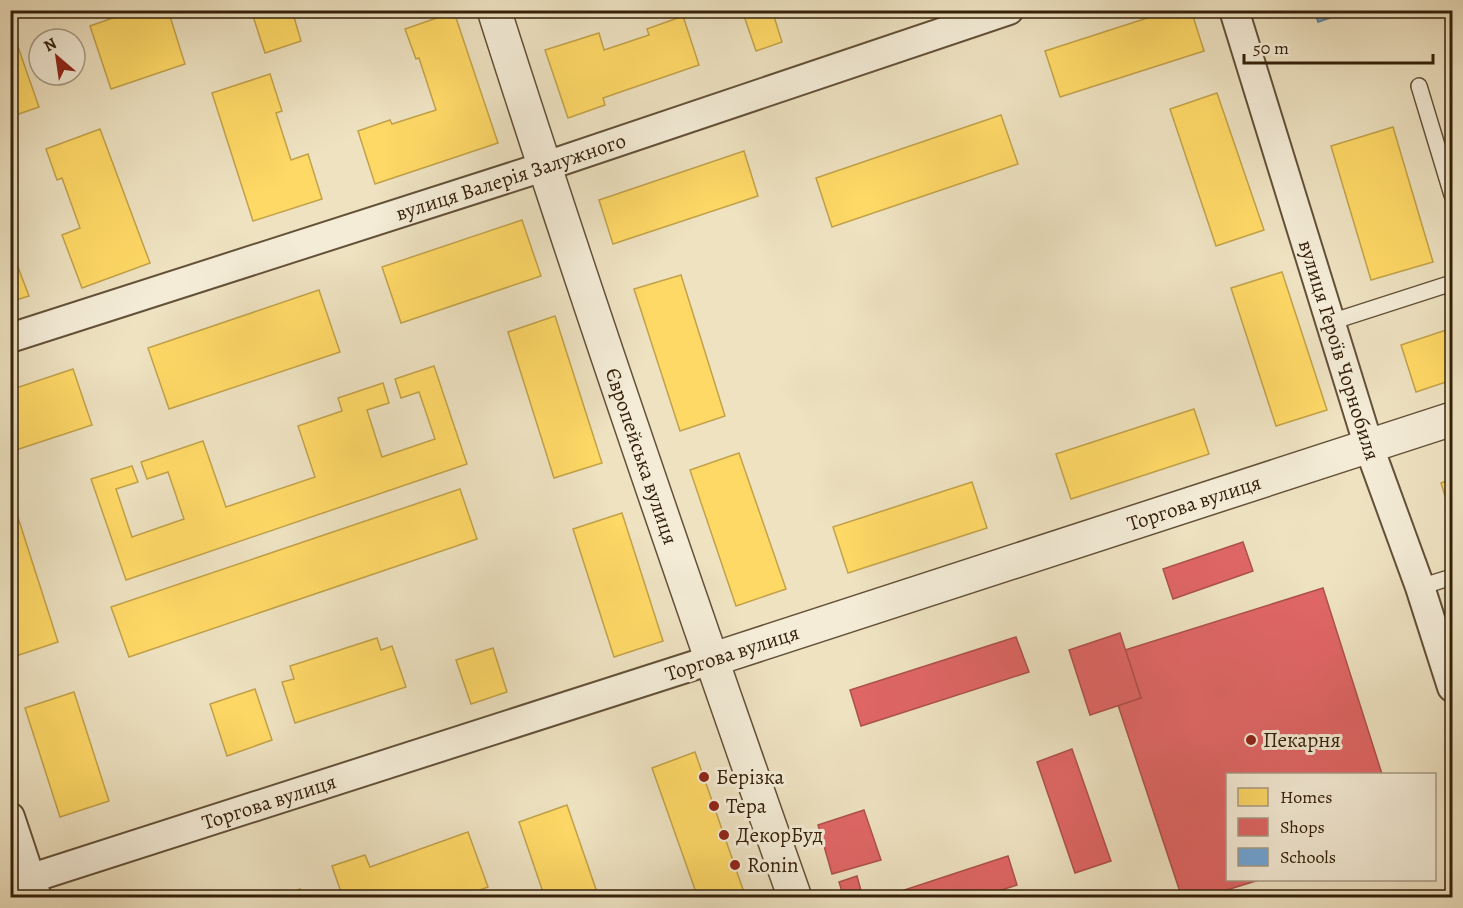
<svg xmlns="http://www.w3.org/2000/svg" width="1463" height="908" font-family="Alegreya,serif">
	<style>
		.homes { fill: #ffd966; stroke: #c2a24a; stroke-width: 1.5 }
		.shops { fill: #e06666; stroke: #ad514a; stroke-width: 1.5 }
		.schools { fill: #6fa8dc; stroke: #5e809d; stroke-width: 1.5 }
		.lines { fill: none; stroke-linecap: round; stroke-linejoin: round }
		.service-casing { stroke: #635138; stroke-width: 18 }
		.minor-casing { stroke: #635138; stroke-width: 32 }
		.tertiary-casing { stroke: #635138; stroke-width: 36 }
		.service { stroke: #f4ecd7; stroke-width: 15 }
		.minor { stroke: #f4ecd7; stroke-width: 28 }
		.tertiary { stroke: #f4ecd7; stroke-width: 33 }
		.poi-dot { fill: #8f2418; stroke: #f4ecd7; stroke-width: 2 }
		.labels { text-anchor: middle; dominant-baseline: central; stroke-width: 6; stroke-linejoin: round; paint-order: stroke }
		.street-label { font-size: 21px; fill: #35210a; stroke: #f4ecd7 }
		.poi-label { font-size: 21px; fill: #35210a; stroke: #f4ecd7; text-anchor: start }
	</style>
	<rect width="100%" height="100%" fill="#eee2c1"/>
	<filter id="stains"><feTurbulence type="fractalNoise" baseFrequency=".00333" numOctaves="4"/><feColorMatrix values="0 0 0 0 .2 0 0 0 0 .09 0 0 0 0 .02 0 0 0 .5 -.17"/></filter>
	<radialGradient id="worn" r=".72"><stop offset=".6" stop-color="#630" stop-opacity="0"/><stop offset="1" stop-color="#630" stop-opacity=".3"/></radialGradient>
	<g class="homes">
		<polygon points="135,10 168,10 185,64 111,89 90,26"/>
		<polygon points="251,10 292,10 301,41 265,53"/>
		<polygon points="304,10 329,10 307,18"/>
		<polygon points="742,10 772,10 782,42 756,51"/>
		<polygon points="1172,10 1191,10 1204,51 1060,97 1045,51"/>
		<polygon points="454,12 498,143 375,184 358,131 390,120 392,124 436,110 419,58 416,59 405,29"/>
		<polygon points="683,16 699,65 603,98 605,105 568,118 545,50 599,33 604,50 649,35 647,29"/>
		<polygon points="10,24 39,107 10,117"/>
		<polygon points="270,74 282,111 276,113 291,160 308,154 322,199 253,221 212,93"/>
		<polygon points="1217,93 1264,230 1216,246 1170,109"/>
		<polygon points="1001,115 1018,164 832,227 816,178"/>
		<polygon points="1393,127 1433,262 1371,280 1331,146"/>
		<polygon points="100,129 150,263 82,288 62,235 80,228 62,178 57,180 46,149"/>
		<polygon points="744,151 758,196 613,244 599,200"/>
		<polygon points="522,220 541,276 401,323 382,267"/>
		<polygon points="10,246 29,296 10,302"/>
		<polygon points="1282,272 1327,410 1276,426 1231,288"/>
		<polygon points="681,275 725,416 680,431 634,289"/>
		<polygon points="319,290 340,352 169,409 148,348"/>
		<polygon points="555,316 602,463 554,478 508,332"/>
		<polygon points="1452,328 1452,380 1416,392 1401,345"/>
		<polygon points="434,366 467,464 126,580 91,479 132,466 138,482 116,489 132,537 184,519 168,472 147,479 141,462 203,441 226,507 315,477 298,426 342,411 338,398 383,383 389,403 367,410 382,457 435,439 419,392 401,398 395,379"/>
		<polygon points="73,369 92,425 10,452 10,390"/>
		<polygon points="1194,409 1209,454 1071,499 1056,454"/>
		<polygon points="739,453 786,589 736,606 690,470"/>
		<polygon points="1452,479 1452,519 1441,483"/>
		<polygon points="972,482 987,528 848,573 833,527"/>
		<polygon points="460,489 477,539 129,657 111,607"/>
		<polygon points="14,505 58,642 10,658 10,506"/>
		<polygon points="622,513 663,641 614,657 573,529"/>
		<polygon points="377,638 381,650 392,646 406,687 295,723 282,682 294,679 290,666"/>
		<polygon points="493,648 507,692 471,704 456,660"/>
		<polygon points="255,689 272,740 227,756 210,704"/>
		<polygon points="74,692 109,801 60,817 25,708"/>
		<polygon points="695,752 724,835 746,898 698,898 652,768"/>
		<polygon points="567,805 599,898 545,898 519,822"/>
		<polygon points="468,832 488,887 459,898 343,898 332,866 365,855 370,867"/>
		<polygon points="300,889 303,898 277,898"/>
	</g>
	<g class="shops">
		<polygon points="1243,542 1253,571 1173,599 1163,569"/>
		<polygon points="1323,588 1382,774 1228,774 1228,880 1259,880 1201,898 1182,898 1118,705 1141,698 1125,650"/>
		<polygon points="1120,633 1141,698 1090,715 1069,650"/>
		<polygon points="1016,637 1029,672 861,726 850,690"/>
		<polygon points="1072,749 1111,861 1075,873 1037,762"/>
		<polygon points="864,810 881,860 832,874 818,825"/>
		<polygon points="1008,856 1017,885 977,898 880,898"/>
		<polygon points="857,876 863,898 844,898 839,882"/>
	</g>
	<polygon class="schools" points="1314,10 1354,10 1318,22"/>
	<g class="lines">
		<defs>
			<g id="service">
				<polyline points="1419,86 1452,195"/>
				<polyline points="1331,322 1452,283"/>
				<polyline points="1420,587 1452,577"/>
			</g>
			<g id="minor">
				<path id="s1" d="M1234,10L1369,447L1420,587L1452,687"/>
				<path id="s2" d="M10,338L543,167L1009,10"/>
				<polyline points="10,817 37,898"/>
				<path id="s3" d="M10,885L711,660"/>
			</g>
			<g id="tertiary">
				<path id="s4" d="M494,10C589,308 691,603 795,898"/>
				<path id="s5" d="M711,660L1452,419"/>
			</g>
		</defs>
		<use href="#service" class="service-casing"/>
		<use href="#minor" class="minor-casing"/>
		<use href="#tertiary" class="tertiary-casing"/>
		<use href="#service" class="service"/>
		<use href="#minor" class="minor"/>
		<use href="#tertiary" class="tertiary"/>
	</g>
	<g class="poi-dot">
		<circle cx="1251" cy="740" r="6"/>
		<circle cx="704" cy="777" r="6"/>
		<circle cx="714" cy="806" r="6"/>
		<circle cx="724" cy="835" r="6"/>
		<circle cx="735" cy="865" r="6"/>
	</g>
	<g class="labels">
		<g class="street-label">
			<text stroke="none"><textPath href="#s2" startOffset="526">вулиця Валерія Залужного</textPath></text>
			<text stroke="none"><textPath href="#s1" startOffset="356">вулиця Героїв Чорнобиля</textPath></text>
			<text stroke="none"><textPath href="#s4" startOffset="470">Європейська вулиця</textPath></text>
			<text stroke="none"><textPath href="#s5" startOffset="508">Торгова вулиця</textPath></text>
			<text transform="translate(732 653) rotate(-18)">Торгова вулиця</text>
			<text stroke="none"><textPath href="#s3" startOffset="272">Торгова вулиця</textPath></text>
		</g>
		<g class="poi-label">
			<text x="1263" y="740">Пекарня</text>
			<text x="716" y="777">Берізка</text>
			<text x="726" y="806">Тера</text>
			<text x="736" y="835">ДекорБуд</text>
			<text x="747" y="865">Ronin</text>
		</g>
	</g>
	<rect width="1463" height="908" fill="none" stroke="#eee2c1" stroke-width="36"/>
	<rect x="12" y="12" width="1439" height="884" fill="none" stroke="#35210a" stroke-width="3"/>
	<rect x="18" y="18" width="1427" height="872" fill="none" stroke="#35210a" stroke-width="1.5"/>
	<rect x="1226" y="773" width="210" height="108" fill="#f4ecd7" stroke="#a89b85" stroke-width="1.5"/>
	<rect x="1238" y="788" width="30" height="18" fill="#ffd966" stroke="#a89b85" stroke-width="1.5"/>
	<text x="1280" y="803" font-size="18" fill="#35210a">Homes</text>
	<rect x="1238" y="818" width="30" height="18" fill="#e06666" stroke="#a89b85" stroke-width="1.5"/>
	<text x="1280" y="833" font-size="18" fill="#35210a">Shops</text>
	<rect x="1238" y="848" width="30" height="18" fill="#6fa8dc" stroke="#a89b85" stroke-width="1.5"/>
	<text x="1280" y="863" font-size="18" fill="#35210a">Schools</text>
	<g transform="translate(57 57) rotate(331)"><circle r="28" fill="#f4ecd7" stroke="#a89b85" stroke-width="1.5"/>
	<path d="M0-4.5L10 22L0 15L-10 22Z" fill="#8f2418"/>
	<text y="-9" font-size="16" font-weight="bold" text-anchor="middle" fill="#35210a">N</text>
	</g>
	<path d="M1244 54v9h189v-9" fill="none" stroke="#35210a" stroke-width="3"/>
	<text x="1253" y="54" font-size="18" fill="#35210a" stroke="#f4ecd7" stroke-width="4.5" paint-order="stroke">50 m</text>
	<rect width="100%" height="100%" filter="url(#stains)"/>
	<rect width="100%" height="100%" fill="url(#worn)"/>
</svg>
